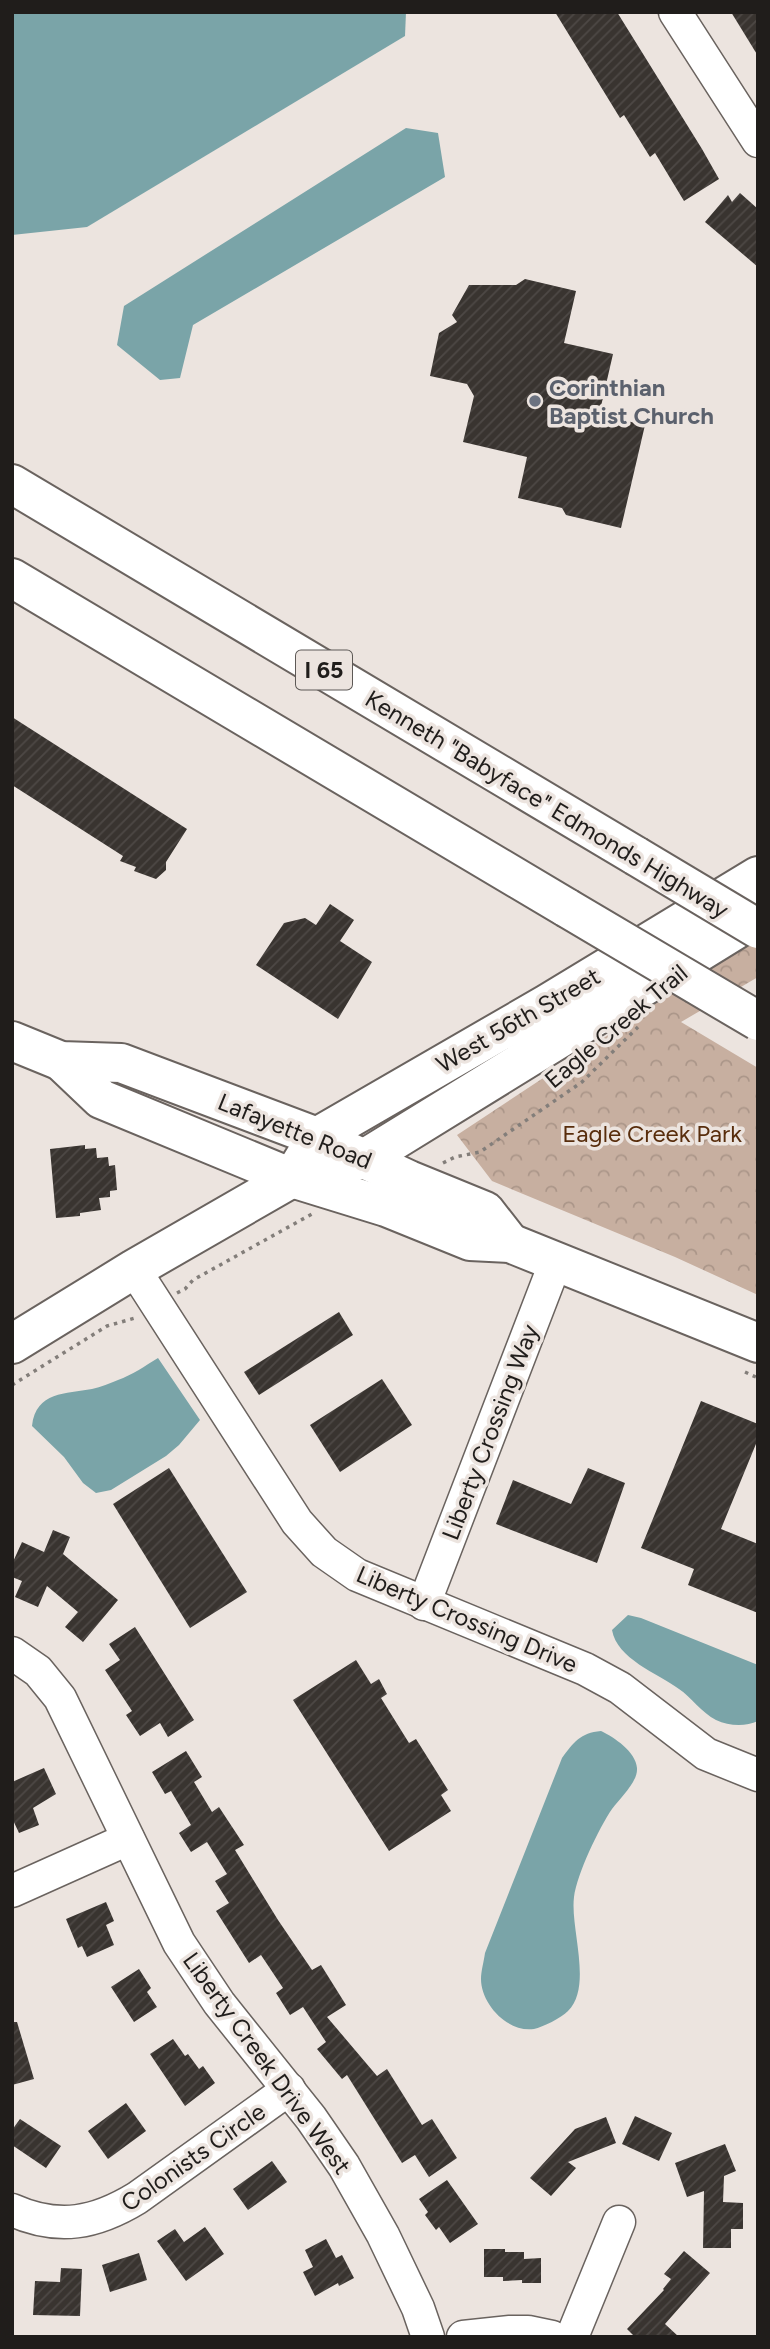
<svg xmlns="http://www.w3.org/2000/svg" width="770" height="2349" font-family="Figtree,sans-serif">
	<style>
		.park { fill: url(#park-crowns) }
		.water { fill: #7aa4a8 }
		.building { fill: url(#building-hatch) }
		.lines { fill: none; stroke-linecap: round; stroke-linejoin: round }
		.minor-casing { stroke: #6a635f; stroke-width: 35 }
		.major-casing { stroke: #6a635f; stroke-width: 42 }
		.highway-casing { stroke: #6a635f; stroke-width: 42 }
		.path { stroke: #837e7a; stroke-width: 3.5; stroke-dasharray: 3.5 5; stroke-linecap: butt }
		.minor { stroke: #fff; stroke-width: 32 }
		.major { stroke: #fff; stroke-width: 38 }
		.highway { stroke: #fff; stroke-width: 38 }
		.highway-bridge-casing { stroke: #6a635f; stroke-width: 42; stroke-linecap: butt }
		.highway-bridge { stroke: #fff; stroke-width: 38 }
		.worship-dot { fill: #6b7280; stroke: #ece4df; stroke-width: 2.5 }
		.labels { text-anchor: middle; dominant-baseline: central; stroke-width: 7; stroke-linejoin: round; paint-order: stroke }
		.shield { fill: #ece4df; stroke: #5d5956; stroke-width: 2 }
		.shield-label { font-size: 23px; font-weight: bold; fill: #201d1b }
		.worship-label { font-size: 24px; font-weight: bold; fill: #5b616d; stroke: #ece4df; text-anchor: start }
		.street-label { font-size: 24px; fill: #201d1b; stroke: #ece4df }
		.park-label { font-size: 24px; fill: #582d0c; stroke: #ece4df }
	</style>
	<defs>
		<pattern id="park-crowns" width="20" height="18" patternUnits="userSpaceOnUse" patternTransform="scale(1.75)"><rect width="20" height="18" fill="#c7afa0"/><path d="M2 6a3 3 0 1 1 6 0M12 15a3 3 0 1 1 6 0" fill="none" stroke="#ab9689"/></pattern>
		<pattern id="building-hatch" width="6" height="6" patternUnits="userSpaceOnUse" patternTransform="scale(1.75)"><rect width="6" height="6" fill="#393430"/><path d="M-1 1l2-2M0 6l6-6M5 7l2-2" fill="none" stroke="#4d4845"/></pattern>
	</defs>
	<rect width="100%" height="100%" fill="#ece4df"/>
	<polygon class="park" points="758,936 758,977 681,1022 758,1068 758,1295 675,1257 492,1181 457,1135"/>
	<g class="water">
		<polygon points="12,12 406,12 405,36 87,227 12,235"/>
		<polygon points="406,128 438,133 445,177 193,325 180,378 160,380 117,345 124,306"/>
		<path d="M158,1358L200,1420L179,1445L166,1456L111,1490L96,1493L83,1483L64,1457L32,1426C36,1391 66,1394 92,1389C101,1387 110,1383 118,1380C132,1375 145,1366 158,1358Z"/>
		<path d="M628,1615L641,1618L758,1665V1721C745,1727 729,1726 716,1720C702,1713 691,1697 679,1689C657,1673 617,1659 612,1630Z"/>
		<path d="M601,1731C614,1737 636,1752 637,1768C638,1782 620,1798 612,1809C599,1828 577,1874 574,1897C570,1929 593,1986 568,2011C561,2018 543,2027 534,2029C508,2033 481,2004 481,1979C481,1971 484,1961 485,1953L562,1758C574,1742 580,1733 601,1731Z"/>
	</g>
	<g class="building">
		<polygon points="555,12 617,12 702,149 719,179 684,201 655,153 650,157 624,115 620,118"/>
		<polygon points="731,12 758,12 758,56"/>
		<polygon points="740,193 758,209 758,267 705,222 728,195 732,202"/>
		<polygon points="525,279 576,291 564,343 613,354 599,415 645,425 621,528 566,515 562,508 518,498 527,457 463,442 474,396 467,384 430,376 439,333 457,322 452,315 469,285 516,285"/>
		<polygon points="12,717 187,829 166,862 166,870 156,879 134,871 136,867 120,861 123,856 12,785"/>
		<polygon points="330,904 354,920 340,941 372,962 338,1019 256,965 284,923 305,918 316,925"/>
		<polygon points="85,1145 85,1149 96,1148 97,1158 108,1157 109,1166 115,1165 117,1190 110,1191 110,1197 99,1198 101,1210 80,1213 80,1216 56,1218 50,1149"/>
		<polygon points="339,1312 353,1335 259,1395 244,1372"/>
		<polygon points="382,1379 412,1425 340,1472 310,1425"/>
		<polygon points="701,1401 758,1424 758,1439 721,1529 758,1544 758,1613 688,1585 694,1569 641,1548"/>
		<polygon points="169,1468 247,1592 190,1628 113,1504"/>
		<polygon points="588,1468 625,1483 597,1563 496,1524 513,1480 571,1504"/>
		<polygon points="53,1530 70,1537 63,1554 118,1600 83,1642 65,1627 78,1612 47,1586 38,1607 15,1597 22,1581 12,1577 12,1564 22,1542 44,1552"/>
		<polygon points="135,1627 194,1720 168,1737 160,1723 140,1736 126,1715 132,1711 105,1670 120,1660 109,1644"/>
		<polygon points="356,1660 371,1684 379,1679 387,1694 381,1698 409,1743 416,1739 448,1790 441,1795 451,1811 389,1851 293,1700"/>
		<polygon points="186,1751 202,1777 194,1782 212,1812 219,1807 244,1845 235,1850 278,1920 312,1970 321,1965 346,2005 327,2017 377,2076 387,2069 422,2125 432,2119 457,2158 429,2177 415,2155 402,2163 347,2075 342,2079 317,2049 326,2042 303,2007 290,2015 276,1993 283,1988 261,1955 249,1963 216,1911 229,1903 215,1881 227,1874 207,1842 191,1852 179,1833 191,1825 171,1791 165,1794 152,1772"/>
		<polygon points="44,1768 56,1794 33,1808 39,1825 19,1833 12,1818 12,1782"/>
		<polygon points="106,1902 114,1921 106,1925 114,1945 87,1957 82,1946 78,1948 66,1919"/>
		<polygon points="139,1969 151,1988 147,1992 157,2007 134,2022 111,1987"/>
		<polygon points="12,2022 17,2022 34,2079 12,2085"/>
		<polygon points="173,2039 185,2056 188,2054 199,2069 203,2066 215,2083 185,2106 150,2054"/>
		<polygon points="126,2103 146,2131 108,2159 88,2131"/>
		<polygon points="635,2116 672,2133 659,2161 622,2144"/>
		<polygon points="606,2117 616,2143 568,2162 576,2168 551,2196 530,2178 575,2129"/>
		<polygon points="20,2119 61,2146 46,2168 12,2145 12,2130"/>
		<polygon points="725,2144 736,2171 724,2176 723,2202 743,2203 743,2229 731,2229 731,2248 703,2248 704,2191 687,2197 675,2163"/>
		<polygon points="272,2161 287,2182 248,2210 233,2189"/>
		<polygon points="447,2180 478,2224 450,2243 439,2227 436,2230 425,2215 428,2212 419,2199"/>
		<polygon points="205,2227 224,2254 186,2281 157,2241 175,2229 184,2242"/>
		<polygon points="326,2239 336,2258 342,2255 354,2278 339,2286 338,2283 315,2296 303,2272 313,2267 305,2250"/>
		<polygon points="484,2249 505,2249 505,2252 524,2252 524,2259 541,2258 541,2283 522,2283 522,2280 503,2281 503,2277 484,2277"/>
		<polygon points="684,2251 710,2273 665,2324 679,2337 635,2337 627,2329 664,2290 663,2289 671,2279 664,2274"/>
		<polygon points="139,2253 147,2280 110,2292 102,2265"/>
		<polygon points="61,2268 82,2269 80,2316 33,2315 35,2281 60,2282"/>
	</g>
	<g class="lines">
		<defs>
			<g id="minor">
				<polyline points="675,12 758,141"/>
				<polyline points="134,1269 297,1522 324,1552 357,1575 585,1669 620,1688 706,1754 758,1775"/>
				<polyline points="424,1604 556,1261"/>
				<polyline points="12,1653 38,1671 60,1698 179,1943 219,2003 311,2118 344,2166 383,2235 418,2308 428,2337"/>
				<polyline points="12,1891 128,1839"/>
				<path d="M12,2210C59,2231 96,2223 137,2198L289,2089"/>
				<polyline points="463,2337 510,2332 528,2332 552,2337"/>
				<polyline points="572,2337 619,2222"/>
			</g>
			<g id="major">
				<polyline points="12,1041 61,1061 121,1063 317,1137 409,1180 485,1211 510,1243"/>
				<polyline points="61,1061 101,1099 292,1178 386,1207 470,1241 510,1243 758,1343"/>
				<polyline points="292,1178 317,1137 547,1004 758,876"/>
				<polyline points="12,1344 134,1269 292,1178 364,1159 758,916"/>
			</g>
			<g id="highway">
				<polyline points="12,484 636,856"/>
				<polyline points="12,578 567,908"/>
			</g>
		</defs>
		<use href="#minor" class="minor-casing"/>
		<use href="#major" class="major-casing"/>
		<use href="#highway" class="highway-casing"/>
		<g class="path">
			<polyline points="443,1163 455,1157 480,1152 582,1082 638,1027"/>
			<polyline points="177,1293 185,1289 193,1280 312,1214"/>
			<polyline points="745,1372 758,1378"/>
			<polyline points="12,1385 107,1326 135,1318"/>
		</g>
		<use href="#minor" class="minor"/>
		<use href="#major" class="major"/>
		<use href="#highway" class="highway"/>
		<defs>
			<g id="highway-bridge">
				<polyline points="636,856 758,929"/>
				<polyline points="567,908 758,1021"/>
			</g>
		</defs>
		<use href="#highway-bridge" class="highway-bridge-casing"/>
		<use href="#highway-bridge" class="highway-bridge"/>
	</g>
	<circle class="worship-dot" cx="535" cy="401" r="7"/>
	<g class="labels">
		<rect class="shield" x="296" y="650.5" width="56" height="39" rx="5"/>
		<g class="shield-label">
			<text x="324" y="670">I 65</text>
		</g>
		<g class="worship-label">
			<text x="549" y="387">Corinthian<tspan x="549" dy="28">Baptist Church</tspan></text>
		</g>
		<g class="street-label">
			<text transform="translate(547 804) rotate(31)">Kenneth "Babyface" Edmonds Highway</text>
			<text transform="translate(518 1020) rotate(-30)">West 56th Street</text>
			<text transform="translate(616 1026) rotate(-40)">Eagle Creek Trail</text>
			<text transform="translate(295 1131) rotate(22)">Lafayette Road</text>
			<text transform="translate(490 1432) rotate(-69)">Liberty Crossing Way</text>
			<text transform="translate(467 1619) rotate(23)">Liberty Crossing Drive</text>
			<text transform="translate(267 2063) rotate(54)">Liberty Creek Drive West</text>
			<text transform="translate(193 2157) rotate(-35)">Colonists Circle</text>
		</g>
		<g class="park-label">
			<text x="652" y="1133">Eagle Creek Park</text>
		</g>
	</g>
	<rect width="770" height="2349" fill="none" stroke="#201d1b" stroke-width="28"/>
</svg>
